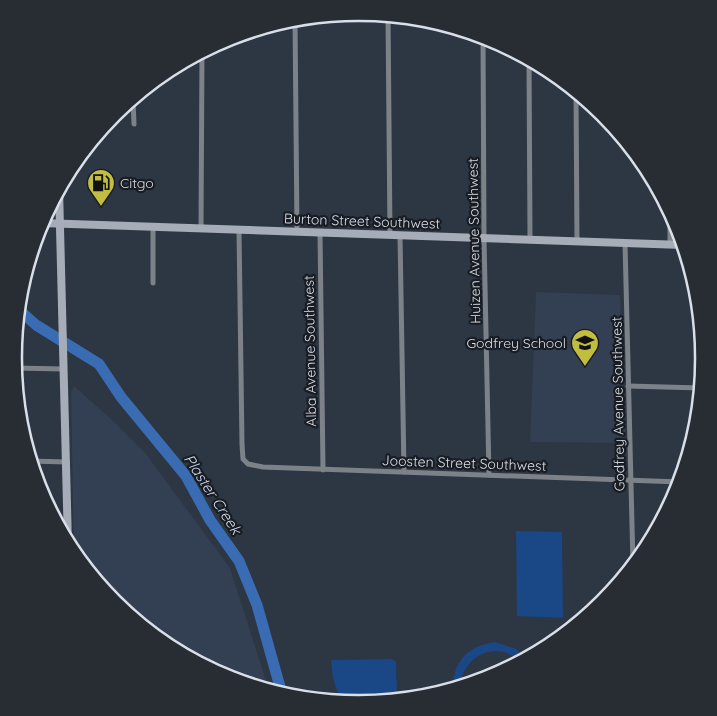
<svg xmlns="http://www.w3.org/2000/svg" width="717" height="716" font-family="Quicksand,sans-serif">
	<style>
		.built { fill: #333f52 }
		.green { fill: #1a4785 }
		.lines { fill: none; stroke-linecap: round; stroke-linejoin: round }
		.river { stroke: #3a6cb4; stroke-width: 11 }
		.street { stroke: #7d8289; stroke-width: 5 }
		.secondary { stroke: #a6adb8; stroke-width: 8 }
		.labels { text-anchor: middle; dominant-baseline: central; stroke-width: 4.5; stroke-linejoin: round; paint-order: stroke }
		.poi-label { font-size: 14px; fill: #d9dfe8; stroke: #191d23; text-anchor: start }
		.street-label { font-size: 14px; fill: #d9dfe8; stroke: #191d23 }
		.water-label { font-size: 15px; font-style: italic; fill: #cddaee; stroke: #191d23 }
		.rim { fill: none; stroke: #d9dfe8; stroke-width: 2.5 }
	</style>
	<rect width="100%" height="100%" fill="#2d3643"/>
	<g class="built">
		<polygon points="536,292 620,295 625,443 530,442"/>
		<polygon points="74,386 112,420 146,454 230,568 269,690 226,677 166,645 114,602 74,553 71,392"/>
	</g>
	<g class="green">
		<polygon points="516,531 562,532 563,618 517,616"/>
		<path d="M495,642L516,649L526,658L519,662C498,638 461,657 461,686L453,689C452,662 469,645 495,642Z"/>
		<path d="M392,659L396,662L397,700L358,703L345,702C334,690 332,676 331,660Z"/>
	</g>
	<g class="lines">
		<polyline class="river" points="18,309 36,325 99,364 121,397 186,476 210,520 239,561 257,605 282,694"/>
		<g class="street">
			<polyline points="388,15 390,235"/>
			<polyline points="295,19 297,232"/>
			<polyline points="483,37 484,238 489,475"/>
			<polyline points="529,59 530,239"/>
			<polyline points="576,92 577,241"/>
			<polyline points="133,98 134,124"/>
			<polyline points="670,212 670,244"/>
			<polyline points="153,227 153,283"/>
			<polyline points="201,229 202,52"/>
			<polyline points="239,230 242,444 243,459 248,464 263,467 680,482"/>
			<polyline points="320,232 323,470"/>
			<polyline points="400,235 404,472"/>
			<polyline points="625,243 633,565"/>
			<polyline points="700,319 700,341"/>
			<polyline points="14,368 64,369"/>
			<polyline points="628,386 701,388"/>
			<polyline points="30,461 67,462"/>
		</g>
		<g class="secondary">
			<polyline points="59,188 68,545"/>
			<polyline points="41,223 683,245"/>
		</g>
	</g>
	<defs>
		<symbol id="fuel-pin" viewBox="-11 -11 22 30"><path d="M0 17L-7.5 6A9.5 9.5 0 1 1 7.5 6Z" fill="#c1bd40" stroke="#191d23"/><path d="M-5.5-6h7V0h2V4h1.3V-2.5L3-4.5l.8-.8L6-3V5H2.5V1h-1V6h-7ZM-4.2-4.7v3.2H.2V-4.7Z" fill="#111"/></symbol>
		<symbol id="school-pin" viewBox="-11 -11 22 30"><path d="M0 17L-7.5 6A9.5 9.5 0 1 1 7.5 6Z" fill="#c1bd40" stroke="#191d23"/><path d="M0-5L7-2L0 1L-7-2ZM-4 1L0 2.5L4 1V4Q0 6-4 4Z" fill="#111"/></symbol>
	</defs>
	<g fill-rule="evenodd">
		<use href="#fuel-pin" x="85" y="167" width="32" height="43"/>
		<use href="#school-pin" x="569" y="327" width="32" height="43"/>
	</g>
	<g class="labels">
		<g class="poi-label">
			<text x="120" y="183">Citgo</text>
			<text x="566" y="343" text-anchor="end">Godfrey School</text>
		</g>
		<g class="street-label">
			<text transform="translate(362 221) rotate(2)">Burton Street Southwest</text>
			<text transform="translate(474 241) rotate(-91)">Huizen Avenue Southwest</text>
			<text transform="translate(310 351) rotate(-91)">Alba Avenue Southwest</text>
			<text transform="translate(618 404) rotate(-91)">Godfrey Avenue Southwest</text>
			<text transform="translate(464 463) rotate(2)">Joosten Street Southwest</text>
		</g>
		<g class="water-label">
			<text transform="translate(213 494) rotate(57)">Plaster Creek</text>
		</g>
	</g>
	<path d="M0 0H717V716H0ZM358 21H359A336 336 0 0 1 695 357V359A336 336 0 0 1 359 695H358A336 336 0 0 1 22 359V357A336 336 0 0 1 358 21Z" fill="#282d33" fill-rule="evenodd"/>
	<path class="rim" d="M358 21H359A336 336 0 0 1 695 357V359A336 336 0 0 1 359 695H358A336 336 0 0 1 22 359V357A336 336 0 0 1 358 21Z"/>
</svg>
